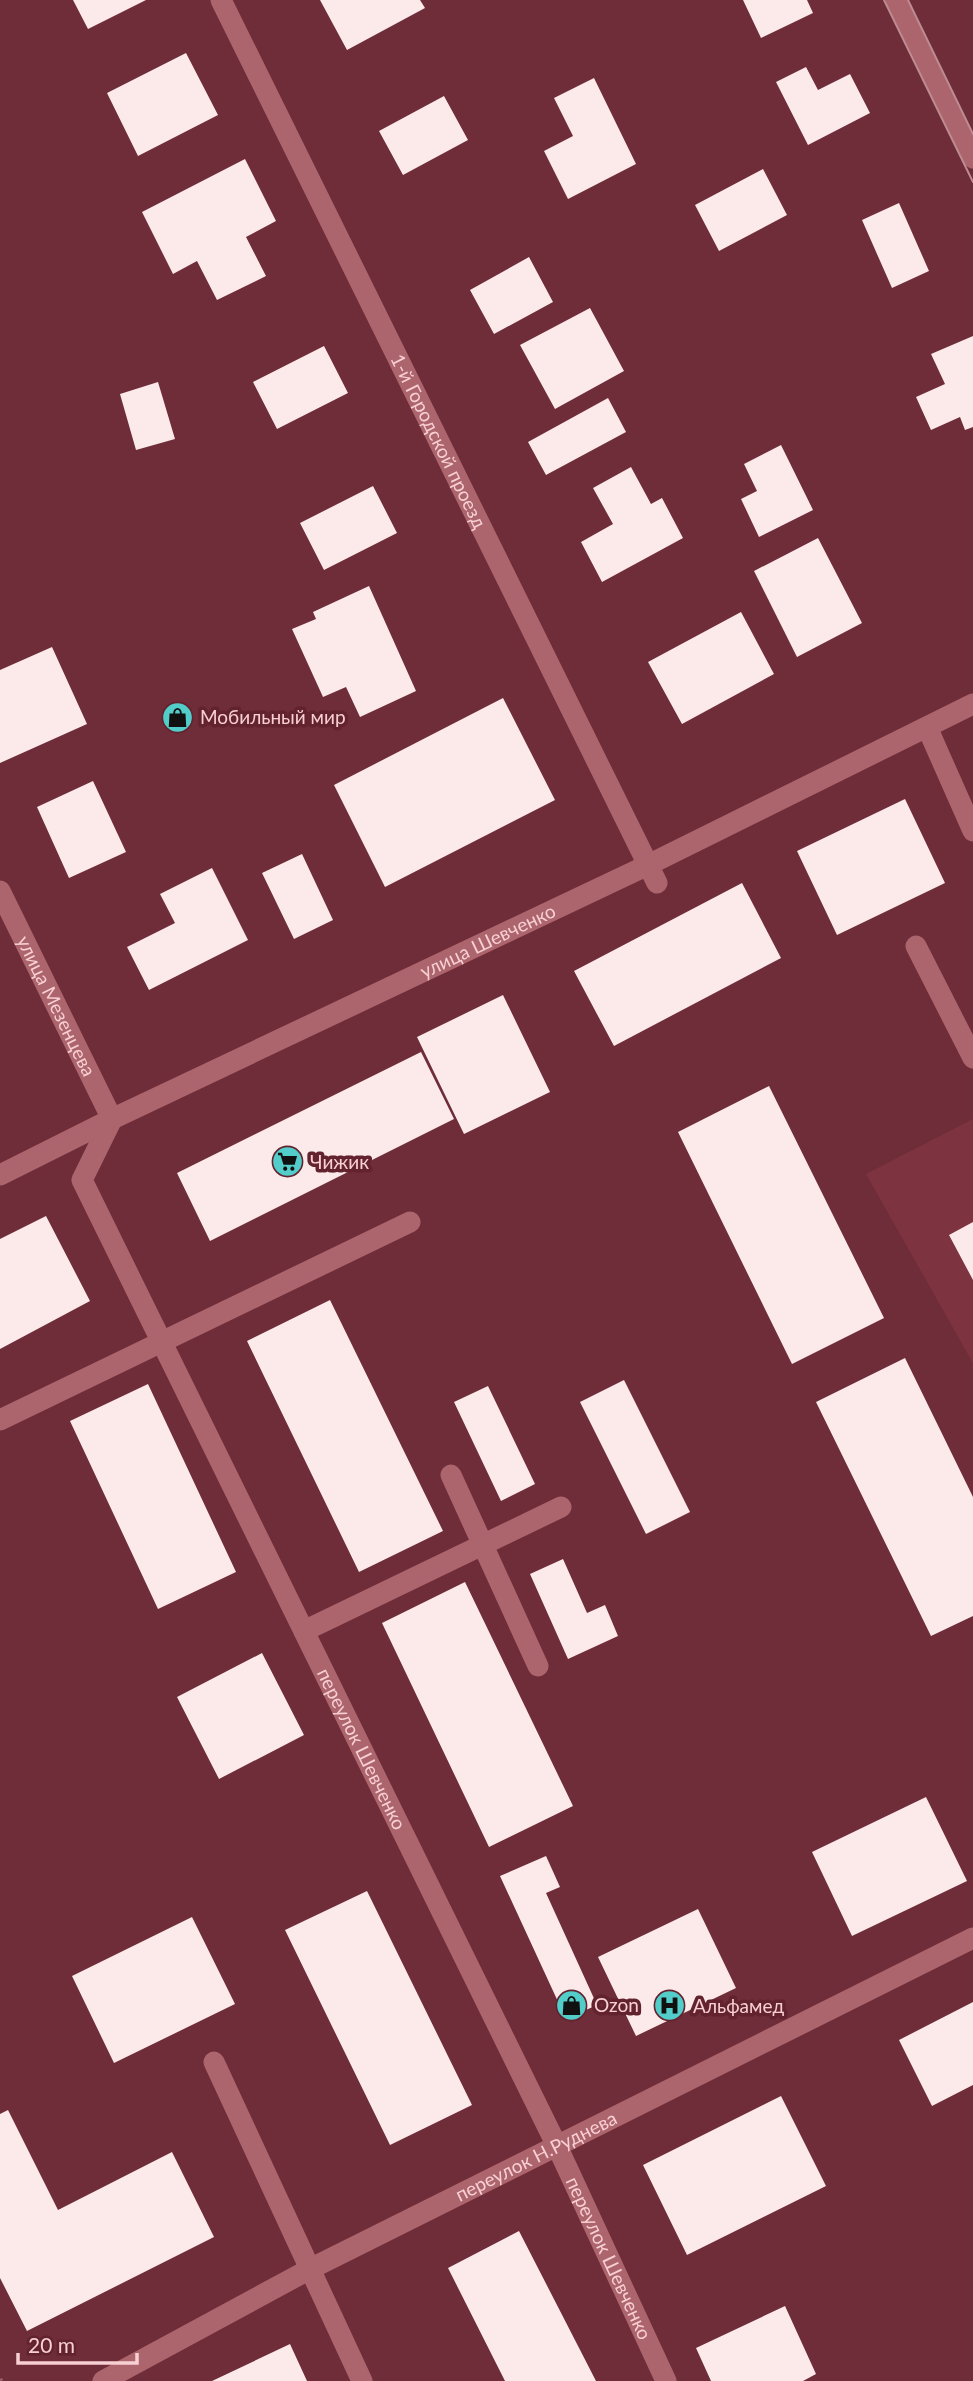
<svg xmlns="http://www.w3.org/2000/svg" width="973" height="2381" font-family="Lato,sans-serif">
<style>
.built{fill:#7d3440}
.building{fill:#fce9ea}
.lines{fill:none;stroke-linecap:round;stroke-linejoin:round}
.path{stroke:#9b626b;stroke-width:4.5;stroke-dasharray:7 3.5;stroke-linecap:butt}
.minor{stroke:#ac646d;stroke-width:21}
.tram{stroke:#bd8b91;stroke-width:2}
.labels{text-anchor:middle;stroke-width:7;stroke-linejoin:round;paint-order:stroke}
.street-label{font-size:19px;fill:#f8d0d3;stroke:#62222e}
.poi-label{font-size:19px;fill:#f8d0d3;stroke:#62222e;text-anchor:start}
</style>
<rect width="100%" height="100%" fill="#6e2d38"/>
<path class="built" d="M973,1119V1363L866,1174Z"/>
<path class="building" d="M73,0H146L88,29Z
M320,0H420L425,8L347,50Z
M743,0H807L813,13L761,38Z
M186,53L218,115L138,156L107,93Z
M806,67L818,90L850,74L870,113L808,145L776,82Z
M594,78L636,164L568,199L544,151L573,136L554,98Z
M444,96L468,140L403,175L379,131Z
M245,159L276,221L246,237L266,276L217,300L197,261L173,274L142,212Z
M763,169L787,215L719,251L695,205Z
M899,203L929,271L892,288L862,220Z
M529,257L553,302L494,334L470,290Z
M590,308L624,371L555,409L520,345Z
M973,336V427L965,430L960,417L931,430L916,397L945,384L931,354Z
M324,346L348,393L277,429L253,382Z
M158,382L175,439L136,450L120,394Z
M608,398L626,432L546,475L528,442Z
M781,445L813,510L759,537L741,499L757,491L744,464Z
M631,467L651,504L662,498L683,538L602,582L581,542L613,524L593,488Z
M373,486L397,533L324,570L300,523Z
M818,538L862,623L797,657L754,571Z
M369,586L416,691L360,717L346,687L323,697L292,629L316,619L313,612Z
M741,612L774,674L682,724L648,662Z
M52,647L87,724L0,763V670Z
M503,698L555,800L385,887L334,785Z
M93,781L126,852L69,878L37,807Z
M905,799L945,883L837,935L797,851Z
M302,854L333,920L294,939L262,873Z
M212,868L248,940L149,990L127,947L175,923L160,894Z
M742,883L781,958L614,1046L574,971Z
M503,995L550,1092L464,1134L417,1037Z
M421,1052L454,1119L210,1241L177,1173Z
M769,1086L884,1318L792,1364L678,1132Z
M46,1216L90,1301L0,1349V1239Z
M973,1222V1280L949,1235Z
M330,1300L443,1531L359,1572L247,1341Z
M905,1358L973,1497V1616L931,1636L816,1402Z
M624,1380L690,1512L646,1534L580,1402Z
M148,1384L236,1572L158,1609L70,1421Z
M488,1386L535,1484L501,1501L454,1402Z
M563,1559L587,1613L605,1605L618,1636L568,1659L530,1574Z
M465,1582L573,1806L489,1847L382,1623Z
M262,1653L304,1735L219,1779L177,1697Z
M926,1797L967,1881L852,1936L812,1852Z
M546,1856L560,1887L546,1893L597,2005L566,2019L500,1876Z
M367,1891L472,2105L390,2145L285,1930Z
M698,1909L736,1988L636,2036L598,1957Z
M192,1917L235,2004L114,2063L72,1976Z
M973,2002V2085L932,2106L899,2040Z
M781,2096L826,2186L687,2255L643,2165Z
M8,2110L58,2210L172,2152L214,2237L27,2331L0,2278V2114Z
M519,2231L596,2381H505L448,2268Z
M785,2306L816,2374L803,2381H711L696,2348Z
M290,2344L307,2381H212Z"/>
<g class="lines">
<path class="path" d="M0,2379L1,2381"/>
<g class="minor">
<path id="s1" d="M221,0L657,883"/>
<path d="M896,0L973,158"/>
<path d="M927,727L973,831"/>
<path id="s2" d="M0,891L112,1119L82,1180L557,2146L666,2381"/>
<path d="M916,946L973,1058"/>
<path id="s3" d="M0,1175L112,1119L648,865L973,704"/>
<path d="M0,1420L410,1222"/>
<path d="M451,1475L538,1666"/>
<path d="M304,1631L561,1507"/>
<path d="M214,2062L362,2381"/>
<path id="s4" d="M103,2381L310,2269L973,1938"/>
</g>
<path class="tram" d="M884,0L973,182
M908,0L973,134"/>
</g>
<defs>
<symbol id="shop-disc" viewBox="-11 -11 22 22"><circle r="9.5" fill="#53cdc9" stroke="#62222e"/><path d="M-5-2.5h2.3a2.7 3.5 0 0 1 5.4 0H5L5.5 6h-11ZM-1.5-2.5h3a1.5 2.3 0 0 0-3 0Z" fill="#111"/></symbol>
<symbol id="supermarket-disc" viewBox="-11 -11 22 22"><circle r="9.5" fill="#53cdc9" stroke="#62222e"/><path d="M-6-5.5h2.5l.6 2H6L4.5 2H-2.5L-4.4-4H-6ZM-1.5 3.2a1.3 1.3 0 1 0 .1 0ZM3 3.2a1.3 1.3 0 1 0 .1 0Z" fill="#111"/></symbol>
<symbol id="hospital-disc" viewBox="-11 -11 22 22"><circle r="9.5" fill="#53cdc9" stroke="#62222e"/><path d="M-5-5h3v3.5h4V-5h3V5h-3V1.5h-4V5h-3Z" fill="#111"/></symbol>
</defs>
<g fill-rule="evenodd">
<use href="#shop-disc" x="160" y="700" width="35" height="35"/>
<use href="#supermarket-disc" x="270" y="1144" width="35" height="35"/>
<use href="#shop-disc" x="554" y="1988" width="35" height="35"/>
<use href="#hospital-disc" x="652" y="1988" width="35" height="35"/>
</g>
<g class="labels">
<g class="street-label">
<text dy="7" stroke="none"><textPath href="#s1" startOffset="492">1-й Городской проезд</textPath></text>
<text dy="7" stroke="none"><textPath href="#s3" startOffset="541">улица Шевченко</textPath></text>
<text dy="7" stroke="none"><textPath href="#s2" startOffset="128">улица Мезенцева</textPath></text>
<text dy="7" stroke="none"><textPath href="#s2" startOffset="956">переулок Шевченко</textPath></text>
<text dy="7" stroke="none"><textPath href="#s4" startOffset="488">переулок Н.Руднева</textPath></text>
<text dy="7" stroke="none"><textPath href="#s2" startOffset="1522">переулок Шевченко</textPath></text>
</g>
<g class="poi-label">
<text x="200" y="724">Мобильный мир</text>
<text x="310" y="1169">Чижик</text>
<text x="594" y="2012">Ozon</text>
<text x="693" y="2013">Альфамед</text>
</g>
</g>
<path d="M18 2353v10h119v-10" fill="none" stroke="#f8d0d3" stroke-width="3.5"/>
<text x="28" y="2353" font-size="21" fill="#f8d0d3" stroke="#62222e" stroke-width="5" paint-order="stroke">20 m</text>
</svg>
